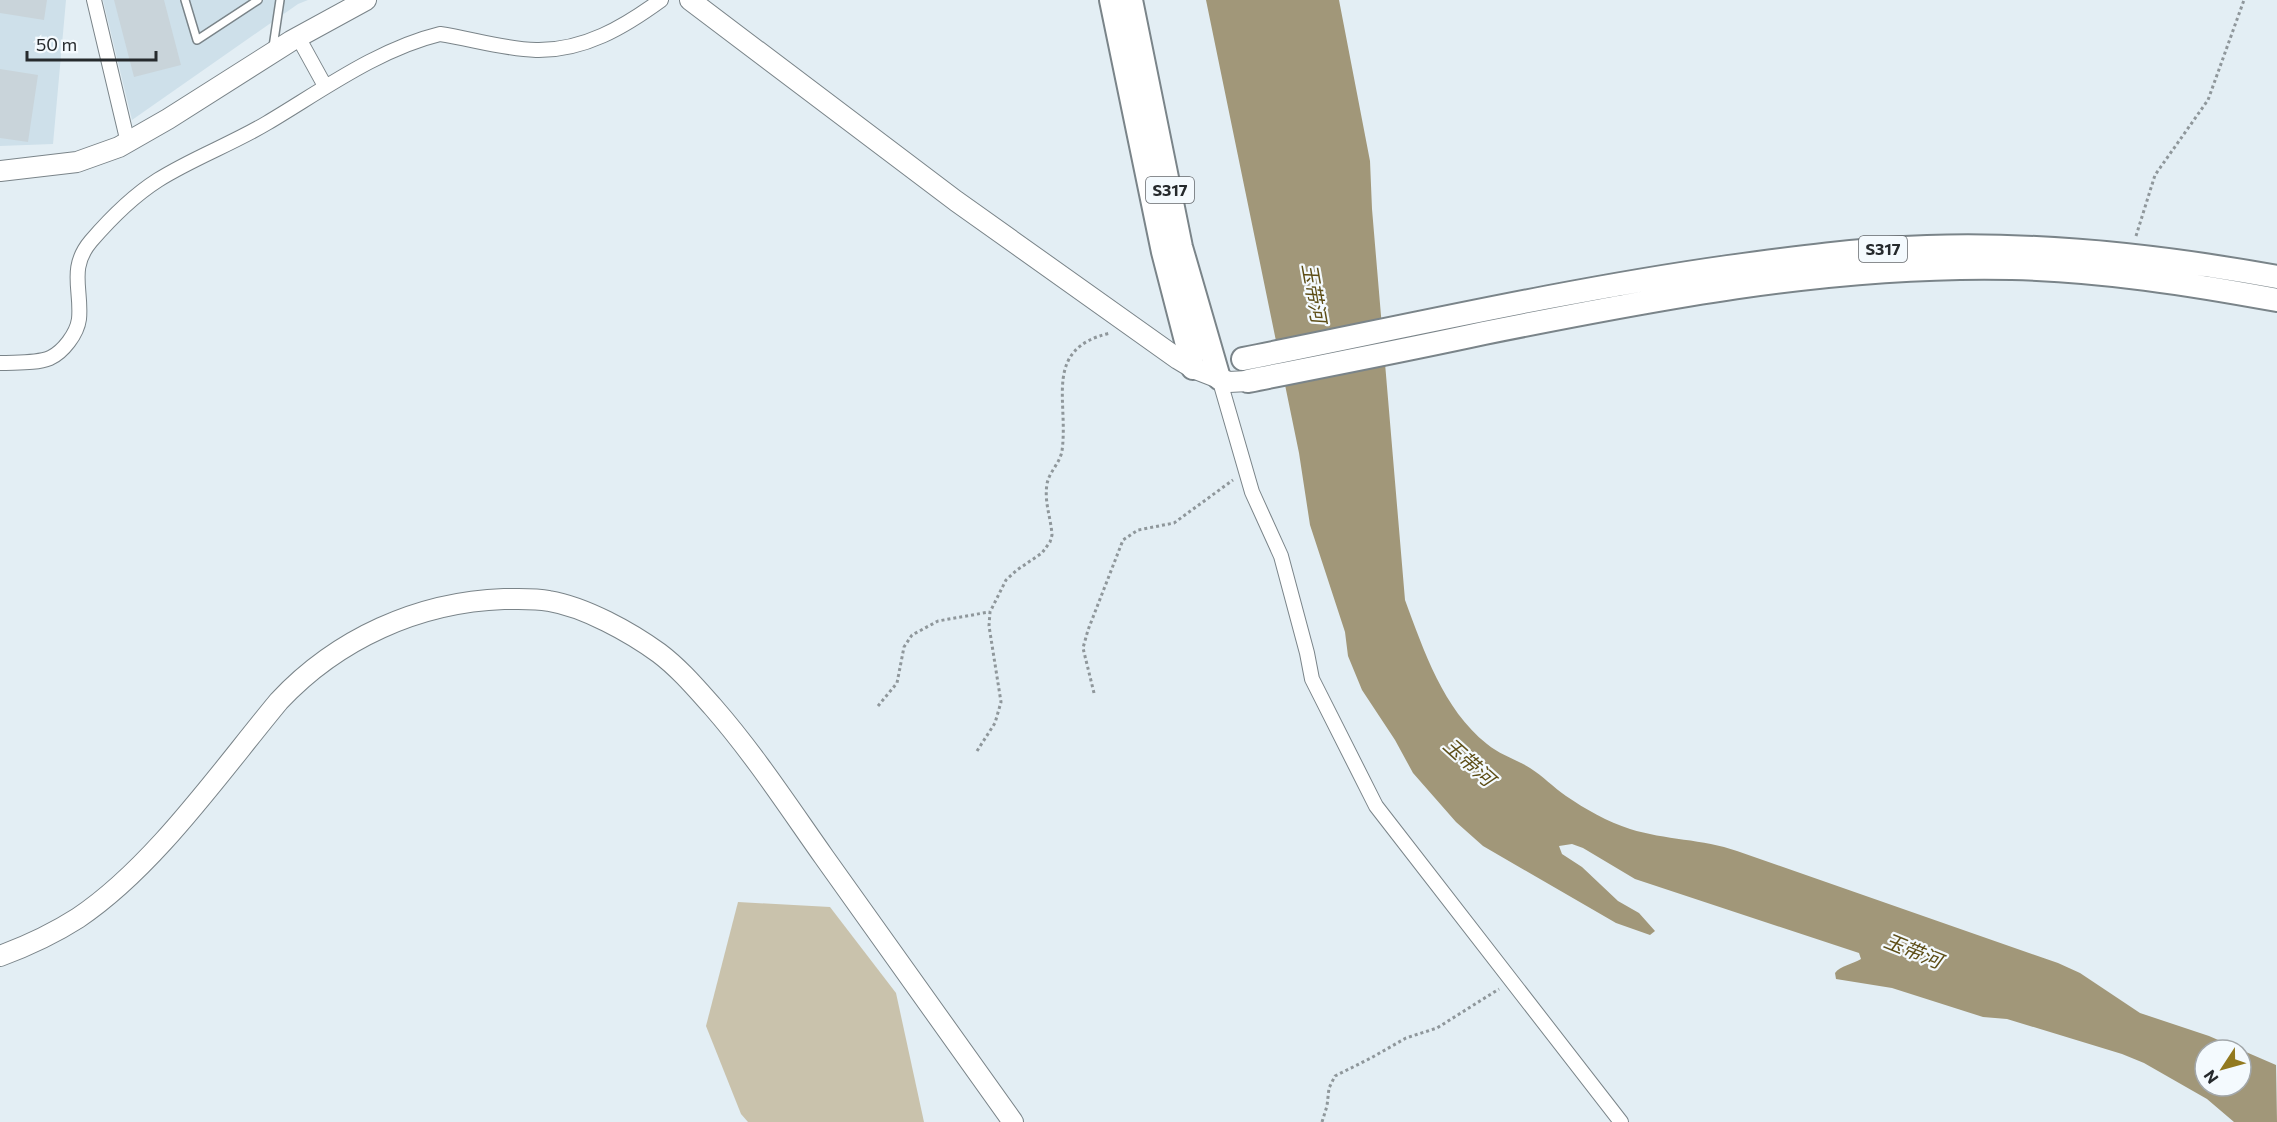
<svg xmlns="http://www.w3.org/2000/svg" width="2277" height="1122" font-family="Commissioner,'Noto Sans SC',sans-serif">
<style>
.built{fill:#cee0ea}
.green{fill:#c9c2ac}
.water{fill:#a19779;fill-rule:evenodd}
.building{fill:#c9d4da}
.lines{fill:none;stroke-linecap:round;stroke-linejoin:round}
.lane-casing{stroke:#7a8489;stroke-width:10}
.street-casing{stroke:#7a8489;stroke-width:16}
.secondary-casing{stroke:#7a8489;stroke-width:22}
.primary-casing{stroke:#7a8489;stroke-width:26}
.path{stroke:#8f979b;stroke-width:3;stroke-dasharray:3 3;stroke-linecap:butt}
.lane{stroke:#fff;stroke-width:7}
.street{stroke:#fff;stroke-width:14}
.secondary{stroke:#fff;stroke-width:20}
.primary{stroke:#fff;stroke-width:22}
.labels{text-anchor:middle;stroke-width:4.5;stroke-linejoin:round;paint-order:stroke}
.shield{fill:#f4fafe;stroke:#64686c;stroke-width:1.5}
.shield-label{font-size:16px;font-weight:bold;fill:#262a2d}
.water-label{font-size:20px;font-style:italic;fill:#5e4e17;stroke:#f4fafe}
</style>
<rect width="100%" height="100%" fill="#e3eef4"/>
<path class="built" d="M0,0H66L53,144L0,146Z
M103,0H308L298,4L132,120Z"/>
<path class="green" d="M738,902L830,907L896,993L924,1122H748L741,1114L706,1026Z"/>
<path class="water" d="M1206,0H1339L1370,161L1372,209L1405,600C1424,651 1443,709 1487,744C1500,755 1516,759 1530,768C1543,776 1553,787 1566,796C1585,809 1608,822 1630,829C1665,840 1703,839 1737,851C1844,888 1951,926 2058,963L2080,973L2140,1013L2209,1036L2276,1065L2277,1122H2234L2207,1099L2144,1063L2122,1054L2007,1019L1983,1017L1892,988L1836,979L1835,973C1840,966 1853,964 1861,959L1859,953L1635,879L1583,848L1572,844L1559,846L1562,854L1582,867L1618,901L1639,913L1655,931L1650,935L1616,923L1483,846L1456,822L1413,773L1395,740L1362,690L1348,656L1345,632L1310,525L1299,453ZM2205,1050H2241V1086H2205Z"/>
<path class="building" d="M0,0H47L44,20L0,13Z
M114,0H164L181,65L134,77Z
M0,69L38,75L28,142L0,138Z"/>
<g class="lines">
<defs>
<path id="lane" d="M185,0L197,40L258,0
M273,47L280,0"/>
<path id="street" d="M94,0L128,143
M298,37L325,86
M0,363C16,362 35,364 50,358C63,352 77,334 79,319C82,290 68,268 91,241C110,219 133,196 158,180C193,158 232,144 267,123C321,91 378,49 440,34C472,39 504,49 536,50C584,51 624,27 661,0
M1219,378L1252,492L1281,556L1307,653L1312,679L1376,806L1621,1122"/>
<path id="secondary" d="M690,0L956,201L1178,359L1193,368L1229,382L1248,381
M0,171L77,162L119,147L168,119L291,41L366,0
M0,956C27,946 53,934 78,918C154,867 220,772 279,701C337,639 418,602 504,599C519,599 534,598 549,601C585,607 630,632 659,653C679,668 696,688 713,707C754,754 788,806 824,857C887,946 950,1034 1013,1122"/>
<path id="primary" d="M1111,0L1163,252L1193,368
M1131,0L1181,247L1219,378
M1243,359C1404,327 1565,290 1728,267C1794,258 1860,249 1927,247C2045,243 2161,256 2277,277
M1248,381C1327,365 1406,350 1484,333C1658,298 1834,264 2012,268C2101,270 2190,284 2277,300"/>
</defs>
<use href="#lane" class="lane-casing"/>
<use href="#street" class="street-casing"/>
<use href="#secondary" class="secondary-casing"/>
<use href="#primary" class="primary-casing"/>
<path class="path" d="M2136,236L2155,175L2208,100L2244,0
M1094,693L1083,648L1088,630L1123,540L1138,530L1174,523L1233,480
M878,706L897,683L904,647L912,635L938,621L989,612
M977,751L995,723L1001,702L989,626L990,612L1006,580L1017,570L1042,553L1050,542L1052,535C1051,518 1044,502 1047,484C1049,472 1060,463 1062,451C1069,400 1042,349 1110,333
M1322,1122L1327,1106L1329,1088L1335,1076L1371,1058L1406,1038L1437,1028L1499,989"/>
<use href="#lane" class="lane"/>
<use href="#street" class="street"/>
<use href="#secondary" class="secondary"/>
<use href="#primary" class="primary"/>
</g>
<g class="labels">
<g class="shield">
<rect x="1146" y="177" width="48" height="26" rx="4.5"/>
<rect x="1859" y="236" width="48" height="26" rx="4.5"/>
</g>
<g class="shield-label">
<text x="1170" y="196">S317</text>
<text x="1883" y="255">S317</text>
</g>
<g class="water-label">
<text transform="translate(1314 293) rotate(80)" y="7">玉带河</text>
<text transform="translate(1469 762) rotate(42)" y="7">玉带河</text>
<text transform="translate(1913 951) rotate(22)" y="7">玉带河</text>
</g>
</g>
<g transform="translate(2223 1068) rotate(234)"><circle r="28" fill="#f4fafe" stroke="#a2a7aa" stroke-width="1.5"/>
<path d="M0-4.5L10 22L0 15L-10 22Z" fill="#92791f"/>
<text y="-9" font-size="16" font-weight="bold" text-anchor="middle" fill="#262a2d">N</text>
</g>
<path d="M27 51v9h129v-9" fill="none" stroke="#262a2d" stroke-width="3"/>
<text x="36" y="51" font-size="18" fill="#262a2d" stroke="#f4fafe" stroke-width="4.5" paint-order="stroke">50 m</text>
</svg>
